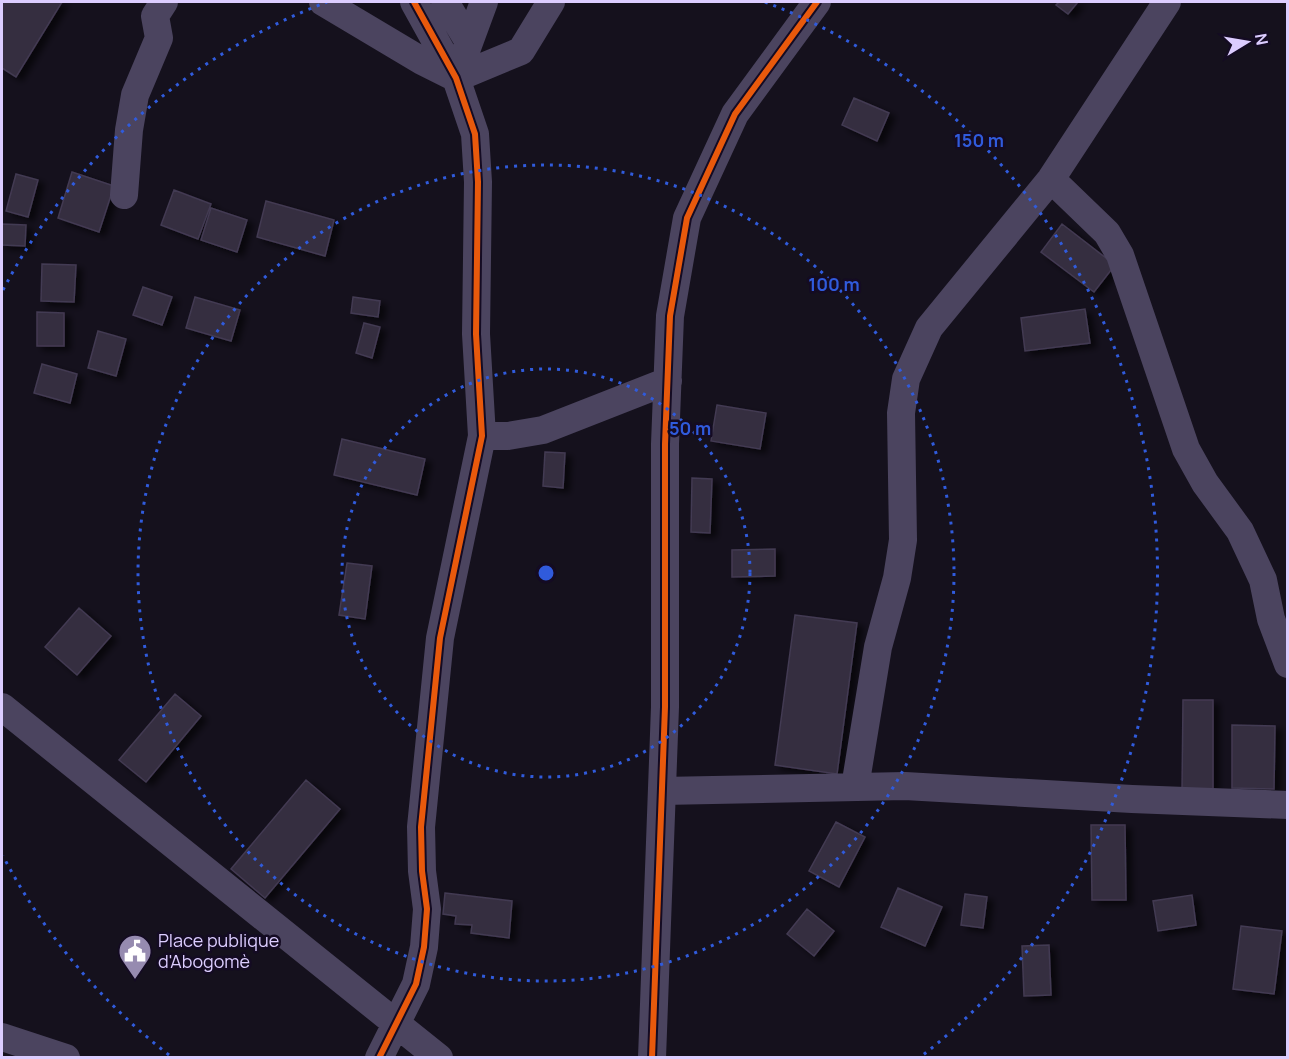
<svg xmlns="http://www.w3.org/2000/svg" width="1289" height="1059" font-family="Manrope,sans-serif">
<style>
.building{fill:#352e40;stroke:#433a52;stroke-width:1.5;filter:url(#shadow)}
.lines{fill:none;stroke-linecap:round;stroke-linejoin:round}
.minor{stroke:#4b445f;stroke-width:28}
.cycleway-casing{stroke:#140b23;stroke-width:10}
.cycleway{stroke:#e8590c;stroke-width:6}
.ring{fill:none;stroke:#305bdc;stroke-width:3;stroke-dasharray:3 6}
.labels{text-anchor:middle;stroke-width:5;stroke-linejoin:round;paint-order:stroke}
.poi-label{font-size:18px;fill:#dccdff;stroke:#140b23;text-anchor:start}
.centre{fill:#305bdc;stroke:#140b23;stroke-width:3}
.ring-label{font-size:18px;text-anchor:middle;font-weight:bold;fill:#305bdc;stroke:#140b23;stroke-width:5;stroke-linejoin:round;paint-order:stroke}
</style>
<defs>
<filter id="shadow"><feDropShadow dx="6" dy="4" stdDeviation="3" flood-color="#0009"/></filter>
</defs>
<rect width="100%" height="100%" fill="#15111d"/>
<path class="building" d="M2,2H62L16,77L2,68Z
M1059,2H1078L1068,14L1056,5Z
M854,98L889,113L877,141L842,125Z
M72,172L114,186L99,232L58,218Z
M16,174L38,180L28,217L6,211Z
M174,190L211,204L198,239L161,225Z
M266,201L334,220L325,256L257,237Z
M211,208L247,220L237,252L201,240Z
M2,224L26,225L25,246L2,245Z
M1062,224L1115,265L1094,292L1041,252Z
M42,264L76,265L74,302L41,301Z
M143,287L172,297L162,325L133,315Z
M195,297L240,310L231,341L186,328Z
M353,297L380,301L378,317L351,313Z
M1085,309L1090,343L1025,351L1021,318Z
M37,312L64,313V346H37Z
M364,323L380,327L372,358L356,353Z
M98,331L126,339L116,376L88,368Z
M42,364L77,374L70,403L34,393Z
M717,405L766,413L760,449L711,441Z
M342,439L425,459L417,495L334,475Z
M545,452L565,453L563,488L543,486Z
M692,478L712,479L710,533L691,532Z
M775,549V576L732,577V550Z
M347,563L372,566L365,619L339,615Z
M79,608L111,636L77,675L45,647Z
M795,615L857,623L837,774L775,765Z
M175,694L201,716L146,782L119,760Z
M1183,700H1213V791H1182Z
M1232,725L1275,726L1274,789L1232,788Z
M306,780L340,809L265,898L231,869Z
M836,822L865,837L839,887L809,871Z
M1091,825H1125L1126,900H1092Z
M898,888L942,907L925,946L881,927Z
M445,893L512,901L509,938L471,933L472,925L455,924L456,916L443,914Z
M965,894L987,897L983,928L961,925Z
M1192,895L1196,925L1158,931L1153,901Z
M807,909L834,931L814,956L787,934Z
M1241,926L1282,931L1274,994L1233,989Z
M1049,945L1051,995L1024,996L1022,946Z"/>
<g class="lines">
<path class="minor" d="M323,2L422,61L456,78
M445,2L469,42
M484,2L456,78L521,51L551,2
M1051,179L1107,233L1120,255L1186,449L1205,483L1240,531L1263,580L1271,619L1288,664
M124,195L129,130L135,95L159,38L155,16L164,2
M482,436H508L543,430L668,381
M2,707L439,1058
M855,787L878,647L897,578L903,540L901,413L906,379L929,328L1051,179L1167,2
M662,791L905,786L1132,799L1288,805
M2,1037L66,1058
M379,1058L416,984L424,947L427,909L422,871L421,827L440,638L482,436L476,334L478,182L475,134L456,78L414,2
M652,1058L665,707V444L670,316L687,218L735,114L817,2"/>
<defs>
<path id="cycleway" d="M379,1058L416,984L424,947L427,909L422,871L421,827L440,638L482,436L476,334L478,182L475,134L456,78L414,2
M652,1058L665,707V444L670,316L687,218L735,114L817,2"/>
</defs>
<use href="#cycleway" class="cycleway-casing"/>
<use href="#cycleway" class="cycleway"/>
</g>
<g class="ring">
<circle cx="546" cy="573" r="204"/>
<circle cx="546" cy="573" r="408"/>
<path d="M169 1055A612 612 0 0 1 3 856M3 290A612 612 0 0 1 327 2M765 2A612 612 0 0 1 923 1055"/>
</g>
<defs>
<symbol id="civic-pin" viewBox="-11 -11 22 30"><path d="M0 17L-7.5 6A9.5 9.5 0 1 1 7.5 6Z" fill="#968bb0" stroke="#140b23"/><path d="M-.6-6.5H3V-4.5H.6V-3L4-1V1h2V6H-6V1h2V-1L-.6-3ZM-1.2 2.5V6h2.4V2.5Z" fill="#fff"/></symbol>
</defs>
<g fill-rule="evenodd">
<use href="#civic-pin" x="116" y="932" width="38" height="52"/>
</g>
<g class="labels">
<g class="poi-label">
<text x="158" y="947">Place publique<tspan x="158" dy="21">d'Abogomè</tspan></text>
</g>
</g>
<circle cx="546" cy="573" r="9" class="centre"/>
<g class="ring-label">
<text x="979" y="147">150 m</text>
<text x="834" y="291">100 m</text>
<text x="690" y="435">50 m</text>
</g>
<rect width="1289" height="1059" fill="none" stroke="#dccdff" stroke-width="6"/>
<g transform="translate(1247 42) rotate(79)" stroke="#140b23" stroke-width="4.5" paint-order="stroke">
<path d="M0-4.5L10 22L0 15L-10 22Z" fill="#dccdff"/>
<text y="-9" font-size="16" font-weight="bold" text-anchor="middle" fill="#dccdff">N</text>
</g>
</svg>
